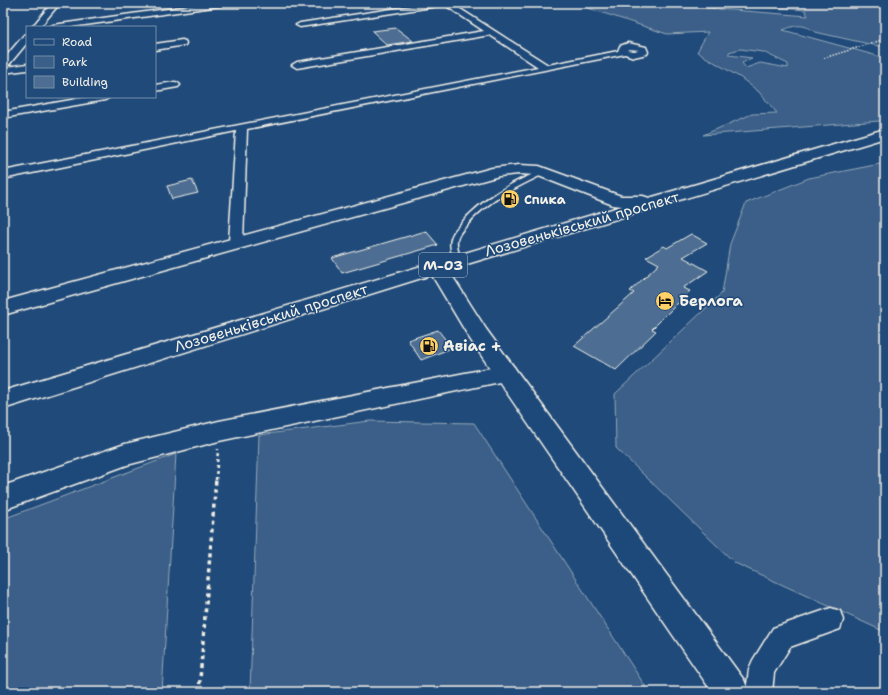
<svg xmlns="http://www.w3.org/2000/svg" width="888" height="695" font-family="'Shantell Sans',sans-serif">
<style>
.green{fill:#3a5f88;stroke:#97a8b8;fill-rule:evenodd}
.building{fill:#4d6e92;stroke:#f4f1e8}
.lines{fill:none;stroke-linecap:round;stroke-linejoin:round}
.lane-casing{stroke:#f4f1e8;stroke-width:3}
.street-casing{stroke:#f4f1e8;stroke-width:3}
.secondary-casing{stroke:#f4f1e8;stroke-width:3}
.highway-casing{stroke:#f4f1e8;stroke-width:3}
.path-far2{stroke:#f4f1e8;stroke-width:1.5;stroke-dasharray:1.5 1.5;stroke-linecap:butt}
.path-far1{stroke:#f4f1e8;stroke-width:2.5;stroke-dasharray:3 3;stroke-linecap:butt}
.path{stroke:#f4f1e8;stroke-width:3.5;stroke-dasharray:4 4;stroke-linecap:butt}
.lane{fill:#1f4a7a;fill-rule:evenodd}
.street{fill:#1f4a7a;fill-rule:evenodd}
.secondary{fill:#1f4a7a;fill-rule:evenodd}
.highway{fill:#1f4a7a;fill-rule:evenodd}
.labels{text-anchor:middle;stroke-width:3;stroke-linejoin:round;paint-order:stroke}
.far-poi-label{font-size:13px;font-weight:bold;fill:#f4f1e8;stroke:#1f4a7a;text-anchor:start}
.shield{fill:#1f4a7a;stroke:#b4bfc7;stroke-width:1}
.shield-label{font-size:14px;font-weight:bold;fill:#f4f1e8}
.street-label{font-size:15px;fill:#f4f1e8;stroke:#1f4a7a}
.poi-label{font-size:15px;font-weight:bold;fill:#f4f1e8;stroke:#1f4a7a;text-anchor:start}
</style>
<rect width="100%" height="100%" fill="#1f4a7a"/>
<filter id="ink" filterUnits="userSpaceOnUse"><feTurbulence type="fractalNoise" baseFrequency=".025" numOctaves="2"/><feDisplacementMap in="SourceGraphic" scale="8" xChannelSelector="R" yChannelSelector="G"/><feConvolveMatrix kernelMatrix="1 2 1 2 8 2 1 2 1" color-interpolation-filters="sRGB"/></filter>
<g filter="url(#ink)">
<path class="green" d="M573,3H885V45L878,46L815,32C803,23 796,25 783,30L885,58V120L879,121L703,135L752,114L777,113L759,92L741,78L697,52L708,32L667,34ZM744,5L805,10L808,16L706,8ZM740,49L763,52L788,64V68L760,63L746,68L742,63L752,58L729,55V52Z
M885,163V632L735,563L616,448L615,394L722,293L730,244L746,203L809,178Z
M370,421L474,423L649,692H250L259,435Z
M176,454L162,692H3V519Z"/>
<path class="building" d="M396,28L413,41L387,45L372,31Z
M192,180L198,193L172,199L167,186Z
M426,231L438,245L342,273L332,258Z
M691,234L707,243L683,257L708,271L683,288L690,291L652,329L656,331L616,370L574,346L634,293L630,291L659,264L646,257L664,246L667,248Z
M438,330L452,348L421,360L408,340Z"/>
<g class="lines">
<defs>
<path id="lane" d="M544,170L546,171V173C517,187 488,200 467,225C463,229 458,234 457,240C456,247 459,254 461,261L458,263L456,262C452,256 449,246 451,239C452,234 456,229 459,226C479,201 514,180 544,170Z"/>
<path id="street" d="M52,3H60L40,27H32Z
M210,3H231L227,5L71,27H49L53,25Z
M431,3H451L548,65L618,51L620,46L628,43L646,47L648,52L647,54L634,57L625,54L247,129L243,242L241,245L236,246L231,245L229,242L236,131L3,179V171L538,67L490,35L297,68L292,65L297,62L484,31L445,5L300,27L296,25L300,23ZM629,49L639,50L634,51L627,50Z
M27,34V43L7,67L27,64V70L3,73V60L24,35Z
M182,40L185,41L186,43L185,45L155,50V44Z
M175,82L178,83L180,85L178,87L155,91V85Z
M88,97H110L105,100L3,118V112Z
M831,608L840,611L843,620L840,629L790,647L774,673L772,692H746L749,669L753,660L773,628Z"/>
<path id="secondary" d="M437,261L444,263L486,329L744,680L749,692H712L470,339L427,267L430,263Z"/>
<path id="highway" d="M885,129V138L444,271L3,409V391L622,206L613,205L536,175L519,174L499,176L3,315V301L492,168L519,165L539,166L621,196H643L649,198Z
M506,365L514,367L517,373L514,379L219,441L127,465L3,510V486L125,444L219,421Z"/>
</defs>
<use href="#lane" class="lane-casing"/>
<use href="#street" class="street-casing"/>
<use href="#secondary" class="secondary-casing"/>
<use href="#highway" class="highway-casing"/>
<path class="path-far2" d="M824,58L885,39"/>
<path class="path-far1" d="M216,480L218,449"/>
<path class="path" d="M199,692L216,479"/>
<use href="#lane" class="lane"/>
<use href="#street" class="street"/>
<use href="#secondary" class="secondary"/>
<use href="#highway" class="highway"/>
</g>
</g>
<defs>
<symbol id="fuel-disc" viewBox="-11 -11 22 22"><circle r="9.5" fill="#ffd166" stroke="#1f4a7a"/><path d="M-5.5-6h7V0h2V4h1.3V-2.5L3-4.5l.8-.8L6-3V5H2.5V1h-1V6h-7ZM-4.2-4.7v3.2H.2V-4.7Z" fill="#111"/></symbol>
<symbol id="hotel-disc" viewBox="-11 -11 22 22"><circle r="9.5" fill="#ffd166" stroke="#1f4a7a"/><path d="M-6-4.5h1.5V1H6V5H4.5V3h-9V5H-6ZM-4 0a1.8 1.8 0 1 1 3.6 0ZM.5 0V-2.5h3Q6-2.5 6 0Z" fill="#111"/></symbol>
</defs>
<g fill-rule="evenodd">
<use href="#fuel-disc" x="499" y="188" width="22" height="22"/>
<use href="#hotel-disc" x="654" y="290" width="22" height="22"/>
<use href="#fuel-disc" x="418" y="335" width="22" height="22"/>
</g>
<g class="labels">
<g class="far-poi-label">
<text x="524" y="204">Спика</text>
</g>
<rect class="shield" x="419" y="253" width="48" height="24" rx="3"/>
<g class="shield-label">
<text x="443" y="270">М-03</text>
</g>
<g class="street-label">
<text transform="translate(582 224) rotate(-16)" y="5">Лозовеньківський проспект</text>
<text transform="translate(271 318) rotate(-17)" y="5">Лозовеньківський проспект</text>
</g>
<g class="poi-label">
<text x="679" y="306">Берлога</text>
<text x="443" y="351">Авiас +</text>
</g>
</g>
<rect width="888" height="695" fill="none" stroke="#1f4a7a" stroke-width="16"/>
<rect x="8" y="8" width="872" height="679" fill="none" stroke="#f4f1e8" stroke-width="1.5" filter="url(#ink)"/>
<rect x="26" y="26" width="130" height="72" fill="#1f4a7a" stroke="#748da6"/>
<rect x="34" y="39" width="20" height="6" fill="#1f4a7a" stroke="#748da6"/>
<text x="62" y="46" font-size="12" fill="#f4f1e8">Road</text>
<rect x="34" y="56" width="20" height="12" fill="#3a5f88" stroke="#748da6"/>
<text x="62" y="66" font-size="12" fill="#f4f1e8">Park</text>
<rect x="34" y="76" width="20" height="12" fill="#4d6e92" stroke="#748da6"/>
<text x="62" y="86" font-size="12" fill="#f4f1e8">Building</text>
</svg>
